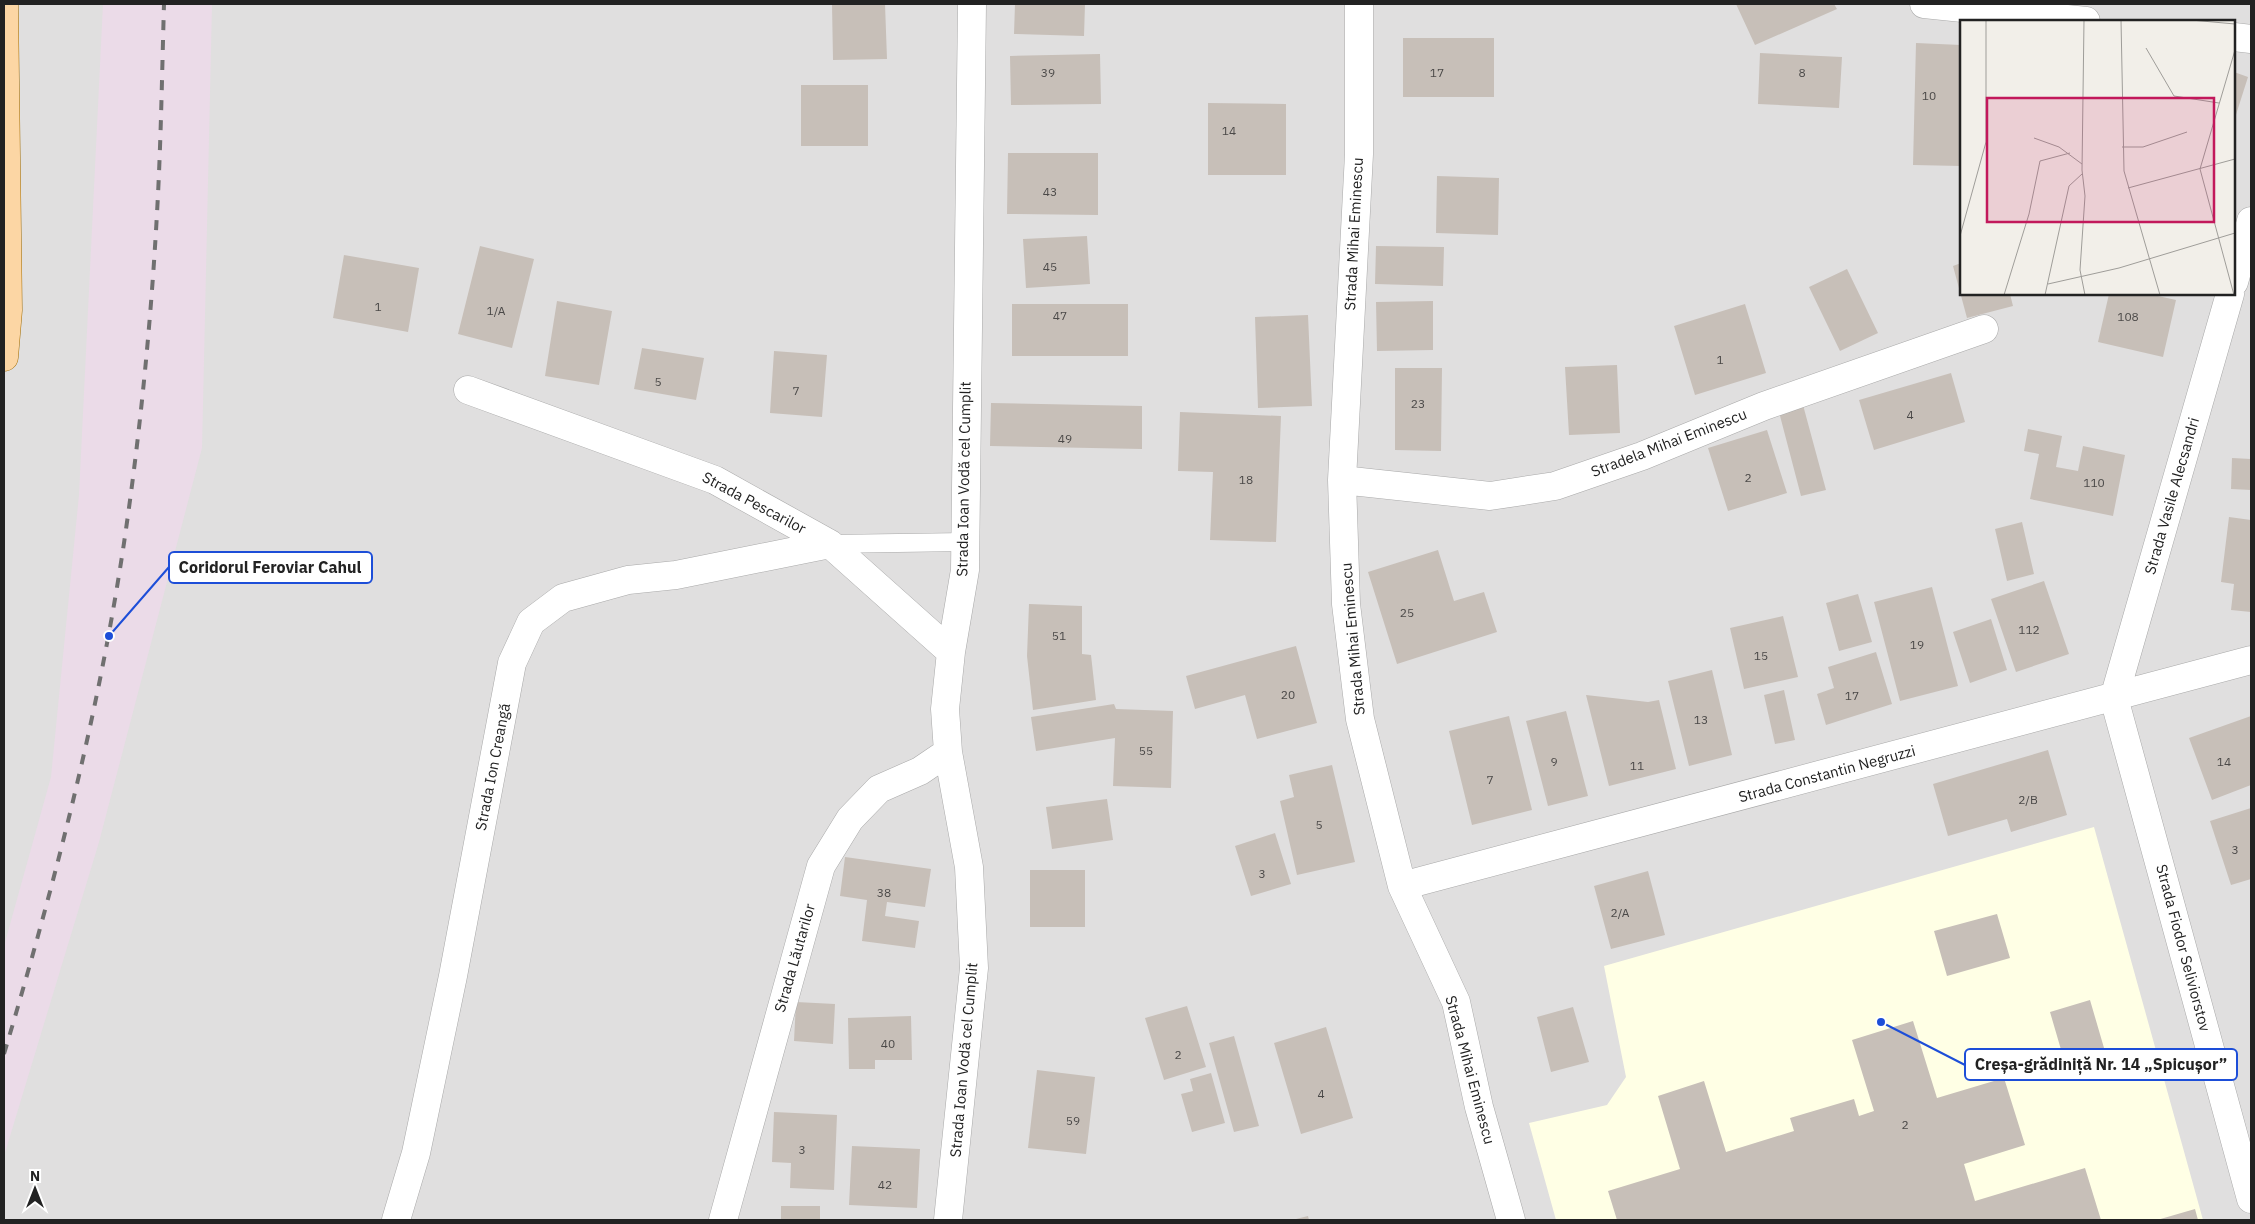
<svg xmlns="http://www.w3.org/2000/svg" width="2255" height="1224" font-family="'IBM Plex Sans',sans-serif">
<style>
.residential{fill:#e0dfdf;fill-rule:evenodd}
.industrial{fill:#ebdbe8}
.education{fill:#ffffe5}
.building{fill:#c7bfb8}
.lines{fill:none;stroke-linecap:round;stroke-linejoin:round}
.lane-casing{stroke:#a9a9a9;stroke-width:19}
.street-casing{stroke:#a9a9a9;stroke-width:29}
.primary-casing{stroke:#a06b00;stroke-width:29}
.lane{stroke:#fff;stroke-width:18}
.street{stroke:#fff;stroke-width:28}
.primary{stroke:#fcd6a4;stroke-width:28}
.rail{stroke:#707070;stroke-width:4;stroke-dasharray:10 10;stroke-linecap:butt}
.labels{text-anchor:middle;stroke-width:4;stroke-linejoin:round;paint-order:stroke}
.number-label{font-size:12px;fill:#4b4948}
.street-label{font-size:15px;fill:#222;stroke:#fff}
.inset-road{fill:none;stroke:#9f9d99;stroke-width:1}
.view{fill:#c2185b;fill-opacity:0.15;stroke:#c2185b;stroke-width:2.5}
.inset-edge{fill:none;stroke:#222;stroke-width:2.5}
.leader{fill:none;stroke:#1d4ed8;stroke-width:2}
.callout-dot{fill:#1d4ed8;stroke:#fff;stroke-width:2}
.callout{fill:#fff;stroke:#1d4ed8;stroke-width:2}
.callout-label{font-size:16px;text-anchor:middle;font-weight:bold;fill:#222}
</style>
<rect width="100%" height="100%" fill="#f2efe9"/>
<path class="residential" d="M4,4H2251V1220H4ZM1961,21H2234V294H1961Z"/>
<path class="industrial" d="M103,4H212L202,448L99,842L4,1156V946L51,777L79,495Z"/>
<path class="education" d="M2094,827L2203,1220H1556L1529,1123L1607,1105L1626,1077L1604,966Z"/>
<path class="building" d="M832,4H885L887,59L833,60Z
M1015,4H1085L1084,36L1014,34Z
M1736,4H1834L1837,9L1755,45Z
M1403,38H1494V97H1403Z
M1916,43L1961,45V166L1913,165Z
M1760,53L1842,57L1839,108L1758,104Z
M1100,54L1101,104L1011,105L1010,56Z
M2234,72L2248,77L2234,121Z
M801,85H868V146H801Z
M1208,103L1286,104V175H1208Z
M1008,153H1098V215L1007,214Z
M1437,176L1499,178L1498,235L1436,233Z
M1087,236L1090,284L1026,288L1023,239Z
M480,246L534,259L512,348L458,334Z
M1376,246L1444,247L1443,286L1375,284Z
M344,255L419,268L408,332L333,318Z
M1961,263V294H2010L2013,306L1967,318L1953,266Z
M1847,269L1878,333L1840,351L1809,287Z
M2109,294H2149L2176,300L2163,357L2098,342Z
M557,301L612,311L599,385L545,376Z
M1433,301V350L1377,351L1376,302Z
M1012,304H1128V356H1012Z
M1745,304L1766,373L1695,395L1674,326Z
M1308,315L1312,406L1258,408L1255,317Z
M642,348L704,358L696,400L634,389Z
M774,351L827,355L822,417L770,413Z
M1617,365L1620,433L1569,435L1565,367Z
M1395,368H1442L1441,451L1395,450Z
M1951,373L1965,422L1874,450L1859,400Z
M991,403L1142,406V449L990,446Z
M1803,405L1826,490L1801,496L1779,412Z
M1180,412L1281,416L1276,542L1210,540L1213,472L1178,471Z
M2028,429L2062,436L2056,467L2078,471L2083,446L2125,455L2113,516L2030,499L2039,454L2024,451Z
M1767,430L1787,493L1728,511L1708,448Z
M2232,458L2251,459V490L2231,489Z
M2229,517L2251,520V612L2231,610L2234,584L2221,582Z
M2022,522L2034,574L2007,581L1995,529Z
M1438,550L1454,601L1484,592L1497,632L1397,664L1368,572Z
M2044,581L2069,654L2016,672L1991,599Z
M1932,587L1958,686L1900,701L1874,602Z
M1858,594L1872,642L1839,651L1826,603Z
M1029,604L1082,606V654L1091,655L1096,700L1033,710L1027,656Z
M1783,616L1798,677L1744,689L1730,628Z
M1991,619L2007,670L1970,683L1953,632Z
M1296,646L1317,723L1257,739L1245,695L1195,709L1186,676Z
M1876,652L1892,704L1826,725L1817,694L1834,688L1828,667Z
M1712,670L1732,755L1689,766L1668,681Z
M1784,690L1795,740L1775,744L1764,695Z
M1586,695L1648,702L1659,700L1676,769L1609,786Z
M1114,704L1116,709L1173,711L1171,788L1113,786L1115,738L1036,751L1031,717Z
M1566,711L1588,796L1548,806L1526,721Z
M1509,716L1532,810L1472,825L1449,731Z
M2251,716V785L2212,800L2189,738Z
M2048,750L2067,815L2011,832L2007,819L1948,836L1933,784Z
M1332,765L1355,862L1297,875L1280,801L1294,797L1289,775Z
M1107,799L1113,840L1052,849L1046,807Z
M2251,808V879L2231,885L2210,821Z
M1275,833L1291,884L1251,896L1235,846Z
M845,857L931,869L925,907L887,902L885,916L919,921L915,948L862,941L867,900L840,896Z
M1030,870H1085V927H1030Z
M1648,871L1665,935L1611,949L1594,886Z
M1997,914L2010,958L1947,976L1934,931Z
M2090,1000L2109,1065L2069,1077L2050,1012Z
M796,1002L835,1004L833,1044L794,1041Z
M1187,1006L1206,1067L1164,1080L1145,1018Z
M1573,1007L1589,1062L1551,1072L1537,1017Z
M911,1016L912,1060H875V1069H849L848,1018Z
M1913,1021L1937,1098L2004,1078L2025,1145L1964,1164L1975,1201L2085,1168L2101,1220H1617L1608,1191L1680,1169L1658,1096L1704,1081L1726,1152L1794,1131L1790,1118L1854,1099L1859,1116L1874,1111L1852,1040Z
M1326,1027L1353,1118L1301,1134L1274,1043Z
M1234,1036L1259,1126L1234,1132L1209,1043Z
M1037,1070L1095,1077L1086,1154L1028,1148Z
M1211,1073L1225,1123L1192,1132L1181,1094L1193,1091L1190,1079Z
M774,1112L837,1115L834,1190L790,1188L791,1163L772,1162Z
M852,1146L920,1149L917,1208L849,1205Z
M781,1206H820V1220H781Z
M2195,1209L2198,1220H2157Z
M1308,1216L1309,1220H1292Z"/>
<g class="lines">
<defs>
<path id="lane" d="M830,544L965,542"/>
<path id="street" d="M1359,4V154L1342,480L1346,604L1360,719L1402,886L1456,1002L1479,1107L1511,1220
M1924,4L2086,21
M2234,37L2251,39
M2234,282L2251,221
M2230,294L2114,698L2251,1199
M468,390L715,480L830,544L951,652
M1342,480L1490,496L1555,486L1642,456L1764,406L1984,329
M1402,886L2251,660
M396,1220L416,1153L453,976L512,663L531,622L563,598L628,580L676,575L830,544
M723,1220L821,866L850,819L879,789L920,771L948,752
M948,1220L974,968L969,867L948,752L945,709L951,652L965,570L972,4"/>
<path id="primary" d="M4,357L8,310L4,4"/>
</defs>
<use href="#lane" class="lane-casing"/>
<use href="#street" class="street-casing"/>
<use href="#primary" class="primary-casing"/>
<use href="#lane" class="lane"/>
<use href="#street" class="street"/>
<use href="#primary" class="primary"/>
<path class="rail" d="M4,1054C54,886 98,717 124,543C140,434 151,323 157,213C161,143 162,73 164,4"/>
</g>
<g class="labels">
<g class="number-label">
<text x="1048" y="77">39</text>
<text x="1437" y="77">17</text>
<text x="1802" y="77">8</text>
<text x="1929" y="100">10</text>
<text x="1229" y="135">14</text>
<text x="1050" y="196">43</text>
<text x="1050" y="271">45</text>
<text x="378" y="311">1</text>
<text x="496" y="315">1/A</text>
<text x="1060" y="320">47</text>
<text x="2128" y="321">108</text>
<text x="1720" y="364">1</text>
<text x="658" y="386">5</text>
<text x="796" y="395">7</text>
<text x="1418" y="408">23</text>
<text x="1910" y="419">4</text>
<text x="1065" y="443">49</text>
<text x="1748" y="482">2</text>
<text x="1246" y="484">18</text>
<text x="2094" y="487">110</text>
<text x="1407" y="617">25</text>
<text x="2029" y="634">112</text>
<text x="1059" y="640">51</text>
<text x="1917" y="649">19</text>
<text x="1761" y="660">15</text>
<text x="1288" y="699">20</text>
<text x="1852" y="700">17</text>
<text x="1701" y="724">13</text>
<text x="1146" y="755">55</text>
<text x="1554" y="766">9</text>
<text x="2224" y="766">14</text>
<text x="1637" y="770">11</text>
<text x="1490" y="784">7</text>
<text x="2028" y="804">2/B</text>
<text x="1319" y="829">5</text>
<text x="2235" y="854">3</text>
<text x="1262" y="878">3</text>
<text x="884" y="897">38</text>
<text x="1620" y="917">2/A</text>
<text x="888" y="1048">40</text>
<text x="1178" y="1059">2</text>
<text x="1321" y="1098">4</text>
<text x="1073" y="1125">59</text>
<text x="1905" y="1129">2</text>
<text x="802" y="1154">3</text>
<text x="885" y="1189">42</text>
</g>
<g class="street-label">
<text transform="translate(1354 234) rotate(-87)" y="5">Strada Mihai Eminescu</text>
<text transform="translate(1669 443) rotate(-21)" y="5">Stradela Mihai Eminescu</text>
<text transform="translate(964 479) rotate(-89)" y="5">Strada Ioan Vodă cel Cumplit</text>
<text transform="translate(2172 496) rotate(-74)" y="5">Strada Vasile Alecsandri</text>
<text transform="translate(754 503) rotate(28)" y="5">Strada Pescarilor</text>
<text transform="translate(1353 639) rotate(-95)" y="5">Strada Mihai Eminescu</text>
<text transform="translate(493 767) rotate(-79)" y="5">Strada Ion Creangă</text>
<text transform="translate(1827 774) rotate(-15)" y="5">Strada Constantin Negruzzi</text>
<text transform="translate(2183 948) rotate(75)" y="5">Strada Fiodor Seliviorstov</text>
<text transform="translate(795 958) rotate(-74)" y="5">Strada Lăutarilor</text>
<text transform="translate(964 1060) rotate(-85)" y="5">Strada Ioan Vodă cel Cumplit</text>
<text transform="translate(1470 1070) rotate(75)" y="5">Strada Mihai Eminescu</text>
</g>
</g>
<g transform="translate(1960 20)">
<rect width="275" height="275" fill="#f2efe9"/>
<path class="inset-road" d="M124,0L122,150L125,176L120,250L125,275M161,0L164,151L200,275M231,0L275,4M186,28L214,76L259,83M74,118L99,127L122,144M162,127H183L227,112M168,168L275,139M0,216L26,122V0M88,264L159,248L275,213M44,275L69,194L80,141L110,133M85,275L109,166L122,154M274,275L240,149L275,30"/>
<path class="view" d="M27,78H254V202H27Z"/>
<rect width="275" height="275" class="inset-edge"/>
</g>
<path class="leader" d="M109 636L169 567M1881 1022L1965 1065"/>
<g class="callout-dot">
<circle cx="109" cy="636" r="5"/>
<circle cx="1881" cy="1022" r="5"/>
</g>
<g class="callout">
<rect x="169" y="552" width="203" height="31" rx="5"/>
<rect x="1965" y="1049" width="272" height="31" rx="5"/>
</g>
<g class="callout-label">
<text x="270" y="573">Coridorul Feroviar Cahul</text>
<text x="2101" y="1070">Creșa-grădiniță Nr. 14 „Spicușor”</text>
</g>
<rect width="2255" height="1224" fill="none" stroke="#222222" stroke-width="10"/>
<g transform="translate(35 1189)" stroke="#ffffff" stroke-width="4" paint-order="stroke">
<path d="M0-4L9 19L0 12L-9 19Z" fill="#222222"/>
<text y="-8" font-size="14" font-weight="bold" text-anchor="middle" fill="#222222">N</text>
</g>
</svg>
